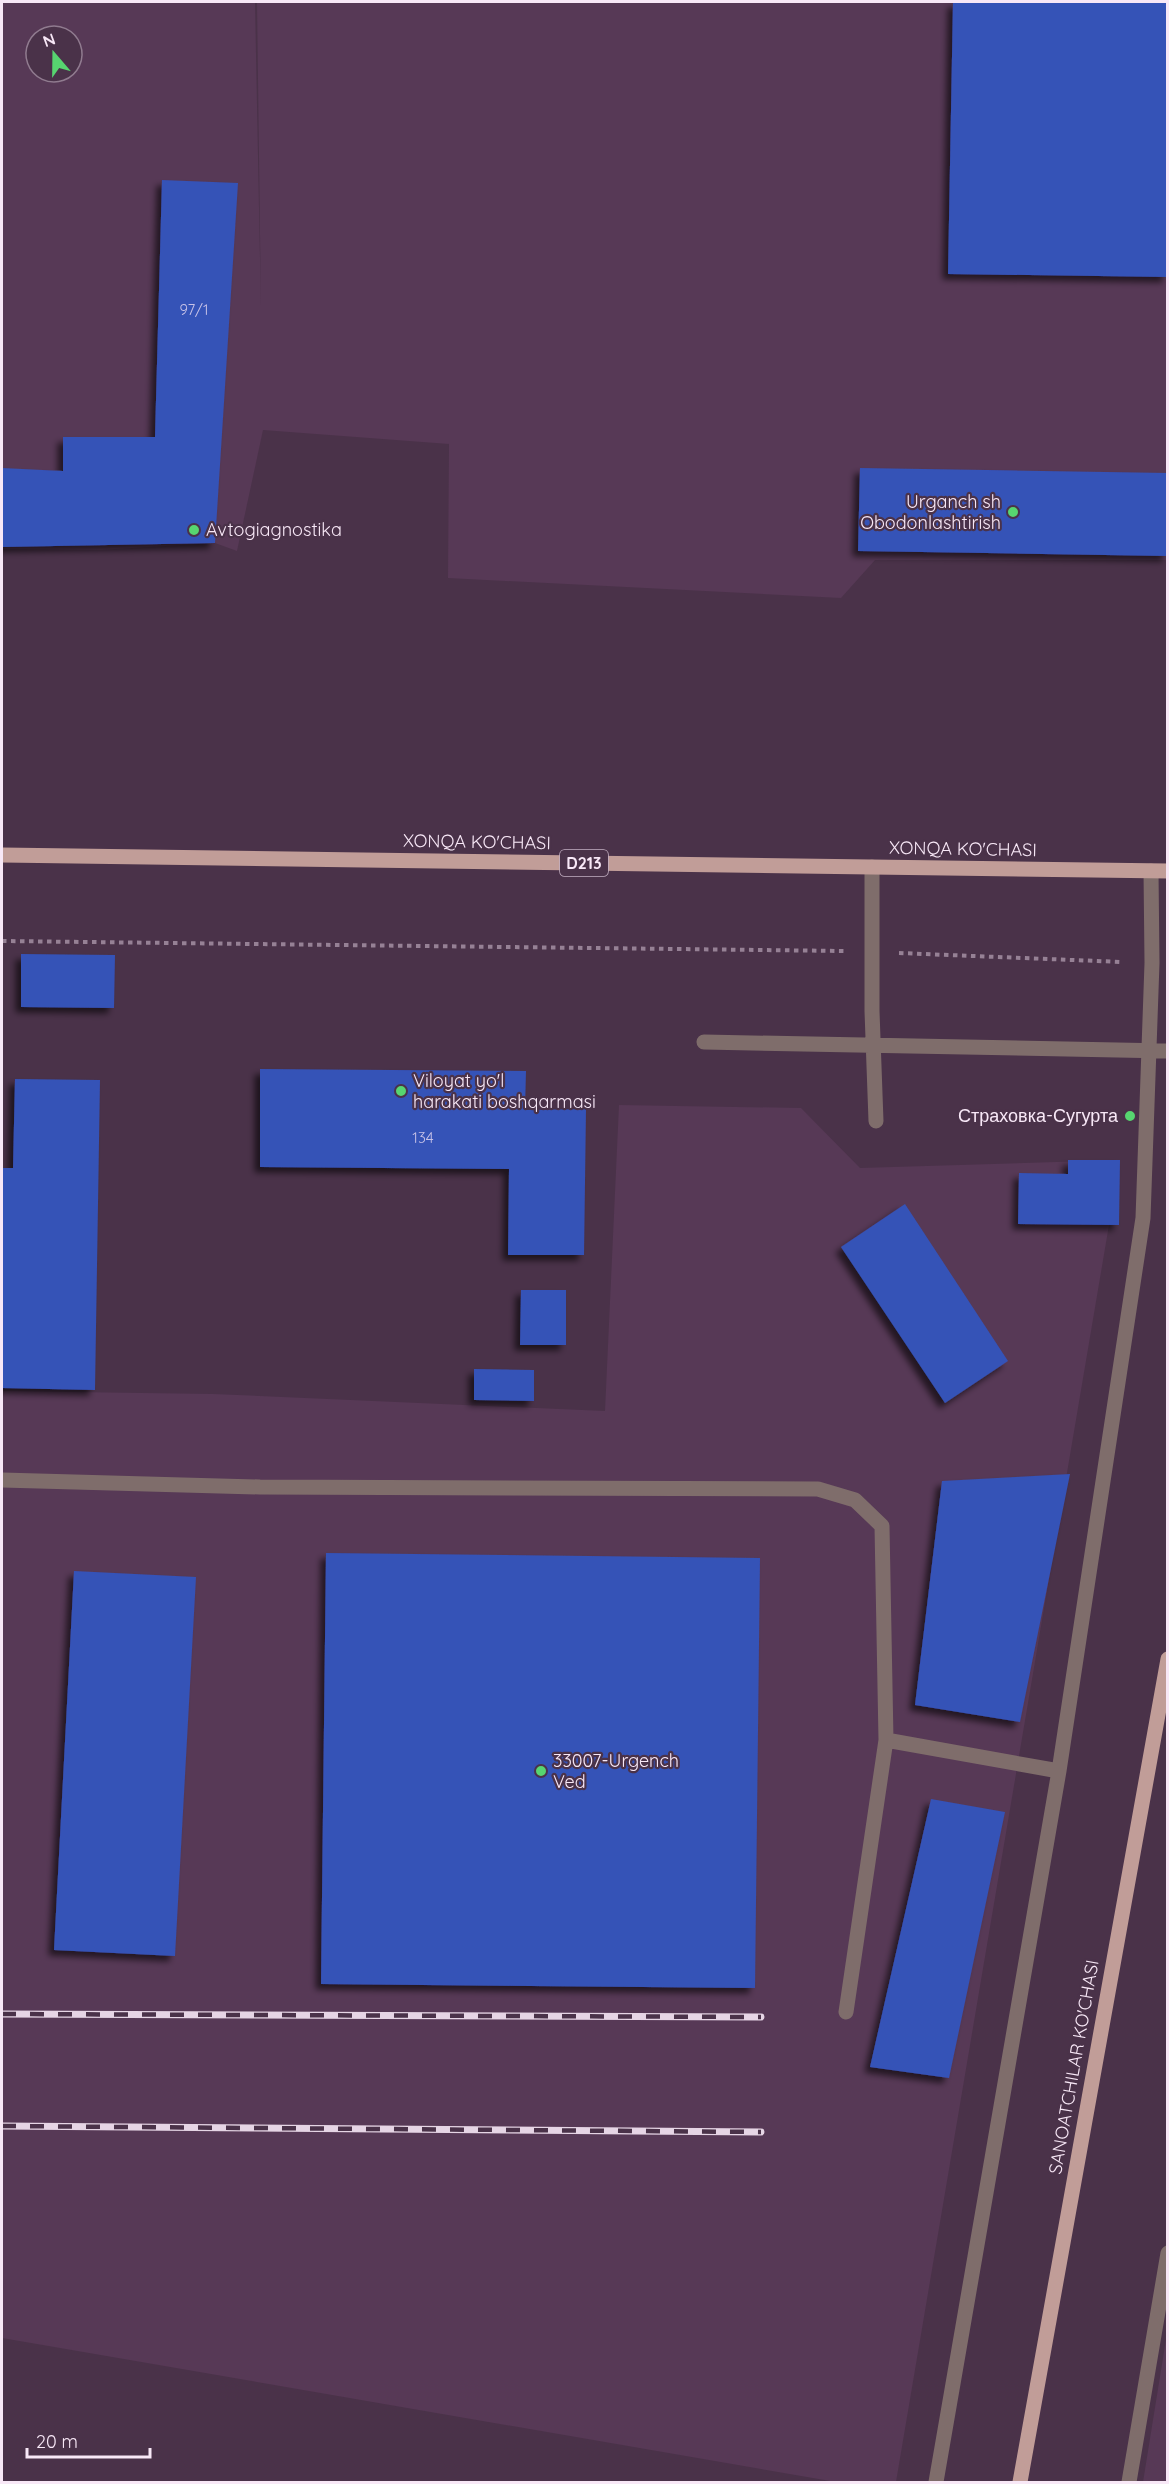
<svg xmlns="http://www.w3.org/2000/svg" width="1169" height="2484" font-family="Quicksand,sans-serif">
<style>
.built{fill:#573956;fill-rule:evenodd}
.building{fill:#3552b7;filter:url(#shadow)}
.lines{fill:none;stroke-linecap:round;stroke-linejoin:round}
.path{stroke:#968195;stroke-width:4;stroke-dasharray:4.5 4.5;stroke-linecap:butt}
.minor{stroke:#7f6d6b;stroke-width:15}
.major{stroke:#c19d98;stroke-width:15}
.rail-casing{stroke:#e6d5e5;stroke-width:7}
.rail{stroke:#4a3249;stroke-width:4.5;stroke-dasharray:14;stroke-linecap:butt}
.poi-dot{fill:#57d570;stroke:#4a3249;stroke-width:2}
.labels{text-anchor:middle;stroke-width:4.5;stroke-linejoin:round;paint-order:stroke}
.number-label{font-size:15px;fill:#c7c2e7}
.shield{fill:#4a3249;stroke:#c4b1c3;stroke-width:1.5}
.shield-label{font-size:16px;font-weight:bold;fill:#f8e8f7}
.poi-label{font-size:18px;fill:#f8e8f7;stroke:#4a3249;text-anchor:start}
.street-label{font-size:18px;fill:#f8e8f7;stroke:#4a3249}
</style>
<defs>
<filter id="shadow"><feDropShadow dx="-5.5" dy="5.5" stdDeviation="3" flood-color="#0009"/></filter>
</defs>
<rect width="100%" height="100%" fill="#4a3249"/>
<path class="built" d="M2,2H255L261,310L257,2H1167V560H875L841,598L448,578L449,444L263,430L237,551L215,543L100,550L2,549ZM36,36H72V72H36Z
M619,1105L801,1108L860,1168L1120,1160L896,2482H836L2,2338V1391L213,1394L605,1411Z
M1167,2333V2482H1143Z"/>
<path class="building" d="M953,2H1168V277L948,274Z
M162,180L238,183L215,543L2,547V468L63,471V437H155Z
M860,468L1168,473V556L858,551Z
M21,954L115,955L114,1008L21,1007Z
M260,1069L526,1071L525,1110L586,1109L584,1255H508L509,1169L260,1167Z
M15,1079L100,1080L95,1390L2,1388V1168H13Z
M1068,1160H1120L1119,1225L1018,1224L1019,1173L1068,1174Z
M905,1204L1008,1361L945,1403L841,1247Z
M521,1290H566V1345H520Z
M474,1369L534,1370V1401L474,1400Z
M1070,1474L1020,1722L915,1705L942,1481Z
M326,1553L760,1558L755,1988L321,1984Z
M74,1571L196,1577L175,1956L54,1950Z
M931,1799L1005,1812L949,2078L870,2067Z"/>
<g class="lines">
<path class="path" d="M2,941L844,951
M899,953L1122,962"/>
<path class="minor" d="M872,867V1011L876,1121
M704,1042L1168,1051
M2,1480L260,1487L818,1489L855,1500L882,1526L886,1740L846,2012
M886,1740L1059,1771
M936,2482L1059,1771L1143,1218L1152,963L1151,871
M1129,2482L1168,2253"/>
<path class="major" d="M2,855L1168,871
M1020,2482L1168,1659"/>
<defs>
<path id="rail" d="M2,2014L761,2017
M2,2126L761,2132"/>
</defs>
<use href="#rail" class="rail-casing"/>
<use href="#rail" class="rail"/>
</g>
<g class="poi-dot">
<circle cx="1013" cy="512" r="6"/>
<circle cx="194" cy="530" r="6"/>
<circle cx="401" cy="1091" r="6"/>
<circle cx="1130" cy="1116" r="6"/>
<circle cx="541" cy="1771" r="6"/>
</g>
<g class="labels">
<g class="number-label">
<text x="194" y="315">97/1</text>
<text x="423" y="1143">134</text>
</g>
<rect class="shield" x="560" y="850" width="48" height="26" rx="4.5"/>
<g class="shield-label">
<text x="584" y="869">D213</text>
</g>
<g class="poi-label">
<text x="1001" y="508" text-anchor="end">Urganch sh<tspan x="1001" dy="21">Obodonlashtirish</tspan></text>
<text x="206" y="536">Avtogiagnostika</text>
<text x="413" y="1087">Viloyat yo'l<tspan x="413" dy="21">harakati boshqarmasi</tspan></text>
<text x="1118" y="1122" text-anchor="end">Страховка-Сугурта</text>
<text x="553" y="1767">33007-Urgench<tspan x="553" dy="21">Ved</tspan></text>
</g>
<g class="street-label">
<text transform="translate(477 842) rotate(1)" y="6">XONQA KO'CHASI</text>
<text transform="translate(963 849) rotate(1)" y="6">XONQA KO'CHASI</text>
<text transform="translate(1074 2067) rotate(-80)" y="6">SANOATCHILAR KO'CHASI</text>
</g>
</g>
<rect width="1169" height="2484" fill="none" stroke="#f8e8f7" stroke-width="6"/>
<g transform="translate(54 54) rotate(340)"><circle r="28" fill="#4a3249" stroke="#907b8f" stroke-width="1.5"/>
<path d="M0-4.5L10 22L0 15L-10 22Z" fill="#57d570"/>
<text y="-9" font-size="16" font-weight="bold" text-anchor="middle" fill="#f8e8f7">N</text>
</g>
<path d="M27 2448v9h123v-9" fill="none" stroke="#f8e8f7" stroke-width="3"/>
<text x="36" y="2448" font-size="18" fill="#f8e8f7" stroke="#4a3249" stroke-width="4.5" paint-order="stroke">20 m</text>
</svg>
